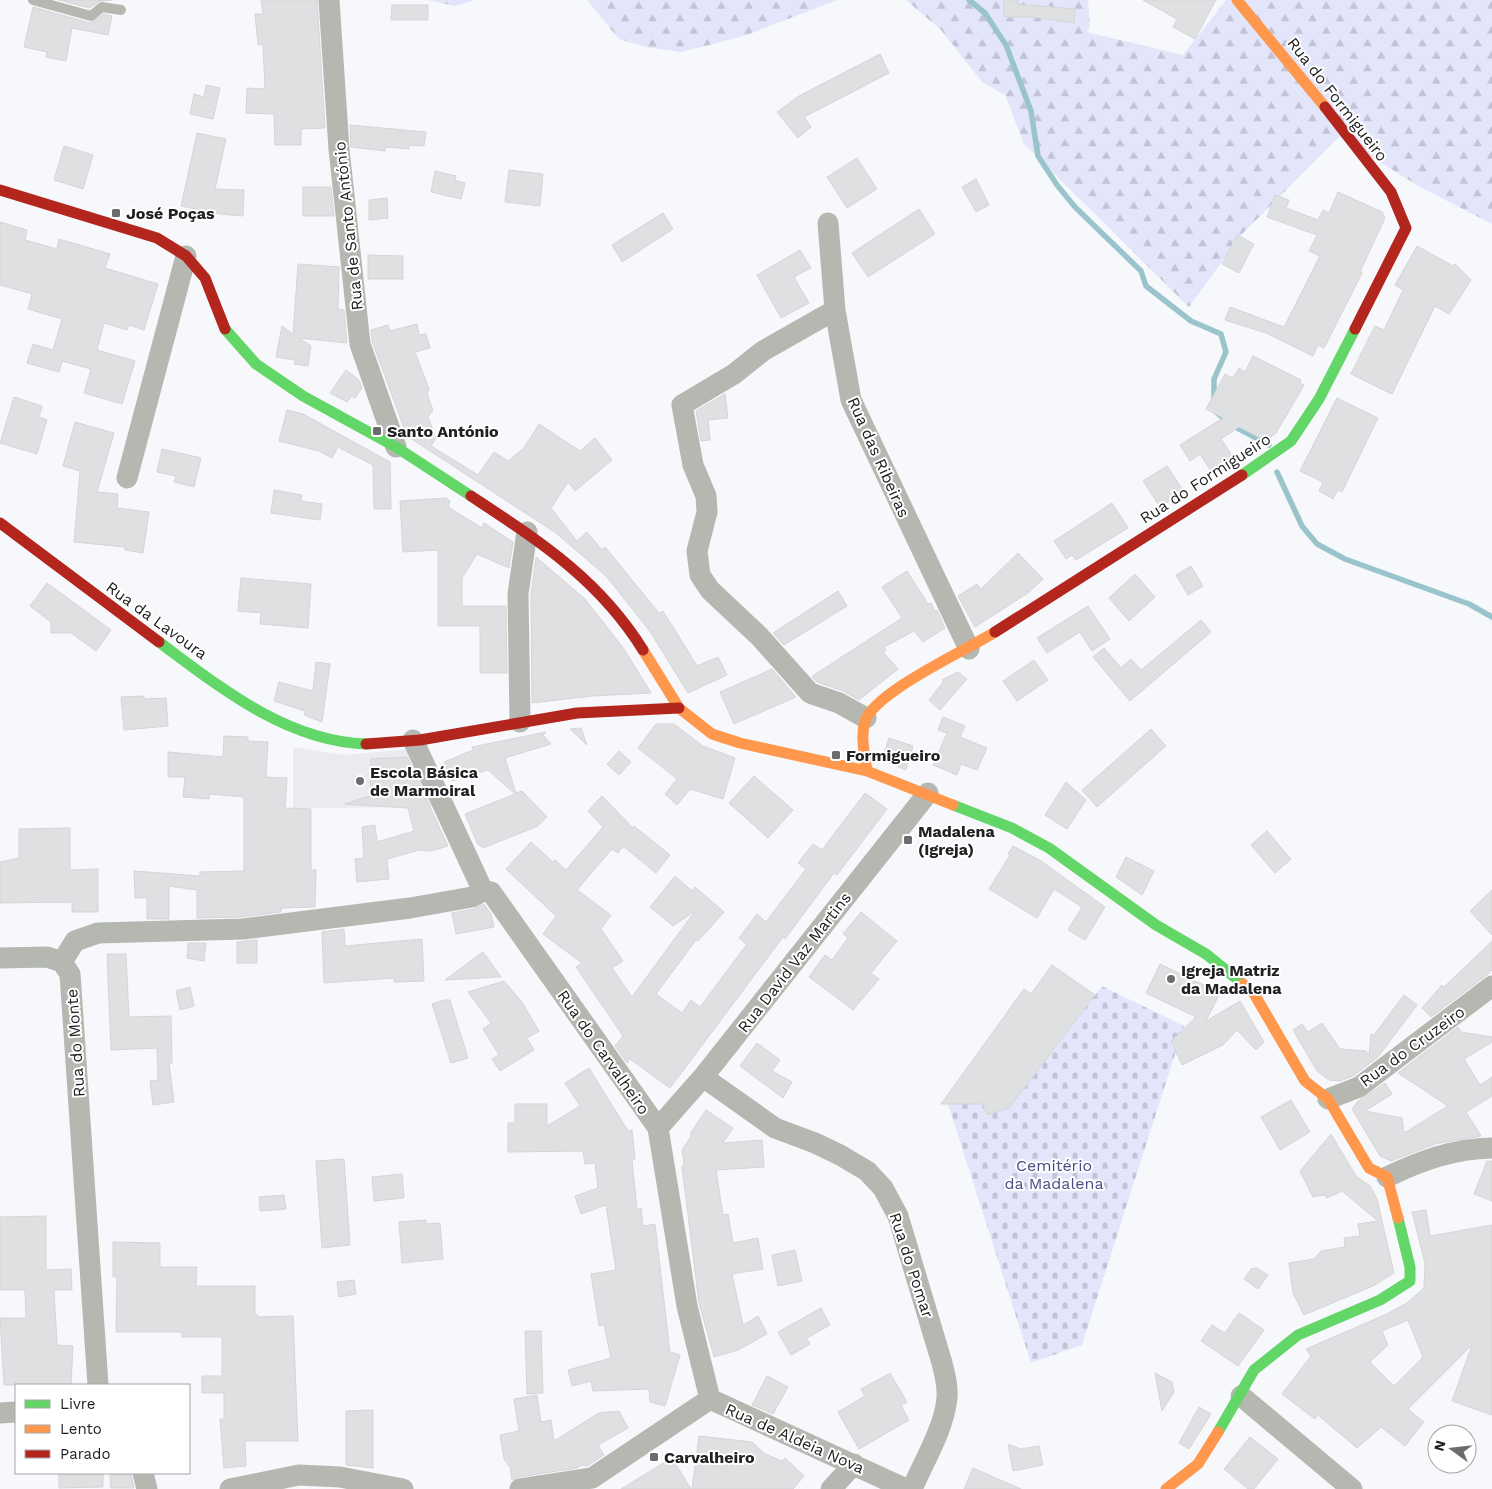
<svg xmlns="http://www.w3.org/2000/svg" width="1492" height="1489" font-family="'Work Sans',sans-serif">
<style>
.built{fill:#eaeaf1}
.forest{fill:url(#forest-firs)}
.cemetery{fill:url(#cemetery-stones)}
.lines{fill:none;stroke-linecap:round;stroke-linejoin:round}
.stream{stroke:#9ac4cb;stroke-width:5.5}
.building{fill:#dfe0e2;stroke:#d5d5d7;fill-rule:evenodd}
.lane{stroke:#b4b8b0;stroke-width:10}
.street{stroke:#b4b8b0;stroke-width:21}
.fast{stroke:#63d668;stroke-width:11}
.slow{stroke:#ff974d;stroke-width:11}
.jam{stroke:#b3261e;stroke-width:11}
.poi-dot{fill:#6c6c6f;stroke:#fff;stroke-width:2}
.labels{text-anchor:middle;stroke-width:4;stroke-linejoin:round;paint-order:stroke}
.street-label{font-size:16px;fill:#212123;stroke:#fff}
.poi-label{font-size:16px;font-weight:bold;fill:#212123;stroke:#fff;text-anchor:start}
.park-label{font-size:16px;fill:#4c4d86;stroke:#fff}
</style>
<defs>
<pattern id="forest-firs" width="22" height="20" patternUnits="userSpaceOnUse" patternTransform="scale(1.25)"><rect width="22" height="20" fill="#e3e5fa"/><path d="M5 1l3.5 6h-7zM16 11l3.5 6h-7z" fill="#c2c4d6"/></pattern>
<pattern id="cemetery-stones" width="16" height="16" patternUnits="userSpaceOnUse" patternTransform="scale(1.25)"><rect width="16" height="16" fill="#e3e5fa"/><path d="M2 7V4a2 2 0 0 1 4 0v3zM10 15v-3a2 2 0 0 1 4 0v3z" fill="#c2c4d6"/></pattern>
</defs>
<rect width="100%" height="100%" fill="#f7f8fb"/>
<path class="built" d="M293,747L344,755L413,749L436,807L293,808Z"/>
<path class="forest" d="M428,0H475L455,6Z
M587,0H837L744,36L681,52L645,47L619,39Z
M906,0H1088L1090,26L1087,32L1183,55L1226,0H1492V224L1420,187L1339,137L1242,234L1189,307L1024,144L1005,95L982,82L941,30Z"/>
<path class="cemetery" d="M1102,986L1184,1026L1082,1345L1031,1363L948,1104H983L987,1115L1009,1108Z"/>
<g class="lines">
<path class="stream" d="M969,0L985,13L1006,45L1031,111L1038,156L1057,185L1075,207L1141,271L1146,286L1191,321L1221,334L1226,352L1214,379V401
M1216,412L1230,424L1269,445
M1277,472L1302,526L1317,544L1345,559L1469,604L1492,617"/>
</g>
<path class="building" d="M59,0H112L100,1L89,8Z
M261,0H317L325,128L301,129V145H275L274,114L246,113L247,88L265,89L263,44L258,45L255,14H263Z
M1004,0H1018V4L1075,9L1074,23L1031,17H1004Z
M1143,0H1216L1195,39L1173,27L1177,19Z
M392,5H428V20H391Z
M33,7L90,23L104,14L112,16L108,35L72,28L66,61L46,57L47,52L24,47Z
M880,54L889,73L804,117L811,127L798,138L777,112L799,96Z
M206,85L220,88L213,119L190,114L194,94L204,97Z
M350,125L426,132L424,146L409,145V149L386,147L385,151L351,147Z
M197,133L226,139L215,189L244,190L243,216L220,214L181,206Z
M64,146L93,155L83,189L54,180Z
M857,158L877,189L847,208L827,177Z
M509,170L543,174L540,206L505,202Z
M435,171L456,176L455,180L465,183L461,199L431,192Z
M976,179L989,205L976,212L962,187Z
M303,187H331L334,216H303Z
M1338,192L1382,212L1385,218L1360,272L1362,273L1324,348L1318,345L1313,356L1266,333L1225,320L1230,307L1284,327L1320,256L1309,251L1317,235L1267,217L1275,195L1289,200L1286,208L1318,220L1323,210L1329,213Z
M387,198L388,218L369,220V200Z
M919,209L935,234L868,277L852,253Z
M663,213L673,229L622,262L612,245Z
M0,222L27,230L25,240L57,249L59,239L110,254L105,268L158,284L144,330L129,325L127,330L104,323L97,350L135,361L122,404L84,393L91,369L62,361L59,372L27,363L33,344L53,350L62,319L28,309L32,294L0,285Z
M1237,235L1254,244L1239,273L1222,264Z
M1417,246L1453,266L1455,264L1471,280L1449,314L1435,306L1392,394L1351,374L1375,326L1384,330L1403,290L1395,285Z
M800,250L811,268L794,277L809,303L781,318L757,275Z
M368,255L403,256V279H368Z
M298,264L339,267L338,309L344,310L347,343L299,338L311,346L308,366L294,364L295,360L276,357L282,326L293,334Z
M417,324L419,335L426,334L430,348L415,352L429,389L427,394L433,410L428,417L436,438L431,446L478,475L494,452L508,461L524,448L539,424L580,451L595,438L612,460L575,491L568,482L551,508L577,541L587,532L602,550L605,547L659,613L663,611L697,666L718,657L727,675L688,693L649,630L606,576L556,533L407,436L372,341L371,330L388,325L390,331Z
M1253,356L1301,380L1300,383L1304,385L1276,433L1266,441L1239,427L1221,439L1235,460L1213,474L1200,454L1190,461L1180,445L1223,418L1206,409L1225,374L1233,378L1239,368L1245,372Z
M346,370L359,380L362,388L355,398L352,396L347,402L330,393Z
M725,394L728,418L708,420L710,440L701,441L696,411Z
M14,397L42,406L39,417L47,420L37,454L0,443Z
M1337,398L1378,418L1342,492L1338,490L1333,499L1319,491L1323,482L1300,471Z
M287,410L303,414L390,462L391,509H374L373,465L338,447L332,458L319,451L279,441Z
M75,422L114,433L97,492L118,494L117,508L149,512L143,553L125,550V547L74,542L80,471L63,466Z
M162,449L201,458L194,487L174,482L176,476L157,472Z
M1167,466L1184,492L1160,507L1143,481Z
M274,490L302,495L301,501L322,504L320,520L271,513Z
M446,498L450,501L448,507L482,528L484,523L513,542L509,568L477,554L462,578V606H506L507,673H480V626H438V550L403,552L400,501Z
M1112,503L1128,528L1076,560L1072,555L1066,559L1054,541Z
M1018,553L1043,579L1028,593L975,627L958,596L977,584L981,589Z
M536,557L585,599L624,649L651,693L592,696L532,703L531,595Z
M1191,566L1203,586L1188,595L1176,575Z
M907,571L928,604L931,603L935,611L937,610L945,628L923,642L914,631L884,647L886,650L883,652L898,669L859,700L843,691L817,682L812,677L817,673L902,618L882,587Z
M1135,574L1155,597L1129,621L1109,598Z
M241,578L311,584L308,628L260,624L261,613L238,611Z
M47,583L111,630L96,651L71,633H51V622L30,606Z
M838,591L847,606L784,645L773,633Z
M1088,606L1110,639L1092,651L1080,632L1047,653L1037,638Z
M1201,620L1211,632L1130,701L1093,657L1104,648L1121,668L1131,659L1141,670Z
M1034,660L1048,680L1017,701L1003,681Z
M316,662L330,664L322,722L304,715L305,711L274,701L279,682L313,691Z
M772,669L796,697L734,724L720,692Z
M958,672L967,679L940,710L929,700L944,681L942,680Z
M144,696V699L166,698L168,726L124,730L121,697Z
M943,717L965,726L960,737L987,748L977,770L961,764L957,775L933,765L947,733L938,730Z
M656,724H674L703,746L735,758L723,799L690,789L677,805L665,794L677,779L638,748Z
M581,728L587,745L570,729Z
M1151,729L1166,746L1097,807L1082,790Z
M546,732L543,735L551,744L505,758L516,793L522,791L547,817L538,826L483,848L477,843L465,814L515,794L488,770L452,781L444,762L473,750L472,747Z
M224,736L248,737V741L268,742L266,777L287,778L285,808L311,809V870H316L315,907L281,908V912L242,917L197,918V890L169,886V919H147V898H135L134,871L200,876V872L244,871V797L209,794V799L183,797L185,777H168V752L223,757Z
M889,738L913,746L906,770L882,760Z
M619,751L631,762L619,775L607,764Z
M407,757L448,846L431,851L419,850L387,859L389,879L357,882L355,859L364,858L362,827L375,825L377,842L414,831L408,808L345,804L373,795L370,782L371,759Z
M754,776L793,810L768,838L729,803Z
M1066,782L1086,800L1067,829L1045,815Z
M865,793L887,809L837,875L834,873L785,939L783,937L670,1088L630,1059L627,1063L615,1046L623,1036L576,967L582,963L543,934L556,916L506,869L531,842L553,862L555,860L566,870L603,827L588,811L602,796L633,828L634,826L670,855L656,873L623,846L618,853L612,849L577,890L611,915L601,929L623,961L612,968L632,997L695,911L673,926L650,907L675,876L692,891L695,887L724,912L698,941L696,940L656,994L682,1013L691,1000L700,1007L747,944L739,938L757,914L766,922L806,869L798,863L813,844L822,850Z
M70,828V870L98,869V912H72V902L0,903V862L19,858V829Z
M1267,831L1291,859L1275,873L1251,845Z
M1013,846L1041,861L1105,907L1085,940L1068,930L1082,907L1054,889L1037,918L989,889L1010,855L1008,854Z
M1126,857L1154,871L1142,895L1116,877Z
M1492,890V935L1470,911Z
M484,904L491,914L494,927L456,934L452,913L474,909Z
M861,912L897,941L871,973L879,979L853,1010L809,977L825,955L832,960L848,938L843,934Z
M344,929L345,946L422,939L424,981L394,982V978L324,983L322,932Z
M257,940V963H237V942Z
M1492,941V970L1487,975L1431,1017L1422,1008L1442,985L1444,987Z
M188,943H206L204,961L187,958Z
M483,952L501,977L445,980Z
M107,954H126L129,1017L171,1016L172,1063H169L174,1102L153,1105L150,1081L158,1080L157,1048L111,1050Z
M1160,964L1220,993L1206,1021L1240,1001L1264,1042L1256,1050L1237,1030L1223,1045L1182,1065L1171,1041L1196,1017L1146,993Z
M1052,965L1095,995L1009,1108L987,1115L983,1104H941L1024,989L1031,994Z
M504,981L522,1002L539,1031L527,1038L534,1050L500,1071L492,1059L499,1055L483,1029L491,1023L468,992Z
M190,987L194,1006L180,1010L176,991Z
M1404,995L1417,1005L1378,1057L1353,1076L1340,1081L1329,1080L1317,1071L1293,1030L1302,1024L1308,1032L1322,1023L1340,1049L1366,1051L1369,1056L1371,1034L1374,1035Z
M444,1000H450L468,1058L451,1063L432,1004Z
M1458,1027L1461,1032L1492,1037V1042L1464,1059L1480,1085L1492,1077V1096L1466,1112L1481,1136L1435,1144L1391,1161L1380,1156L1352,1109L1358,1101L1385,1083L1392,1094L1365,1111L1402,1118L1404,1133L1448,1106L1398,1073Z
M757,1043L780,1060L772,1071L792,1082L783,1098L740,1066Z
M589,1068L628,1131L632,1130L635,1159L632,1160L637,1209L641,1208L643,1226L655,1224L670,1352L680,1355L665,1406L650,1402L649,1389L593,1391L591,1381L572,1386L568,1370L611,1358L604,1325L599,1326L591,1274L616,1270L606,1205L581,1214L575,1196L598,1188L595,1163L585,1164L583,1151L508,1152V1123H515V1104H547V1126L580,1106L565,1083Z
M1291,1100L1310,1132L1280,1150L1261,1117Z
M706,1110L733,1128L723,1143L762,1140L764,1167L716,1170L723,1215L728,1214L733,1243L758,1238L763,1269L732,1274L743,1325L758,1316L767,1334L738,1350L714,1357L699,1303L682,1167L684,1164L682,1150L692,1135L690,1134Z
M1331,1134L1356,1176L1370,1186L1377,1199L1394,1273L1373,1286L1304,1315L1293,1293L1289,1263L1314,1259L1321,1251L1345,1247L1344,1238L1360,1236L1358,1224L1378,1221L1342,1191L1327,1198L1324,1195L1313,1197L1300,1171Z
M344,1159L350,1245L322,1248L316,1161Z
M1487,1161H1492V1201L1474,1194Z
M402,1174L404,1198L374,1201L372,1177Z
M284,1195L286,1209L260,1211L259,1197Z
M1426,1210L1430,1236L1492,1225V1415L1452,1401L1472,1345L1408,1409L1424,1422L1405,1446L1381,1427L1357,1448L1318,1415L1315,1419L1282,1394L1311,1356L1306,1349L1387,1314L1407,1303L1424,1288L1425,1263L1412,1212ZM1408,1320L1423,1357L1394,1386L1370,1362L1388,1345L1382,1331Z
M46,1216V1270L71,1269L72,1290H54L57,1345L73,1346L71,1385H4L0,1318H26L25,1290H0V1217Z
M426,1220V1224L440,1223L443,1259L402,1263L399,1222Z
M113,1242L160,1243V1267H197L196,1286H255V1315H258V1317L293,1316L298,1441H245L246,1466L224,1468L220,1419H224V1393H202V1376H222V1337H182V1332H116L117,1277H113Z
M795,1250L802,1281L778,1286L772,1255Z
M1257,1268L1268,1275L1258,1289L1244,1279L1251,1269Z
M354,1280L356,1294L339,1297L337,1282Z
M821,1308L830,1325L807,1338L810,1344L791,1355L778,1332Z
M1239,1313L1264,1330L1238,1366L1201,1341L1212,1325L1225,1333Z
M525,1331H541L543,1393L527,1394Z
M890,1373L907,1402L901,1405L909,1420L859,1449L838,1412L865,1396L861,1389Z
M1155,1373L1172,1382L1174,1392L1162,1411Z
M767,1376L788,1387L773,1414L752,1405Z
M537,1395L541,1422L551,1420L554,1441L599,1413L619,1411L628,1428L598,1445L604,1455L587,1466L582,1465L577,1468L518,1477L512,1480L510,1467L504,1459L500,1435L519,1431L514,1399Z
M1199,1407L1211,1414L1189,1449L1179,1443Z
M373,1410V1468L346,1465V1411Z
M699,1436L752,1442L765,1454L782,1461L785,1458L804,1476L793,1489H692Z
M1250,1437L1278,1459L1254,1489H1248L1224,1469Z
M1008,1444L1021,1449L1039,1446L1043,1465L1013,1471Z
M672,1458L691,1489H621Z
M973,1468L1021,1489H964Z
M59,1473H103V1487L59,1488Z
M131,1474L134,1488H111L110,1475Z"/>
<g class="lines">
<path class="lane" d="M33,0L91,16L102,7L121,10"/>
<path class="street" d="M329,0L339,149L360,344L396,447
M828,223L835,310L851,400L969,649
M835,310L763,351L734,374L682,405L693,465L706,496L707,512L697,551L700,575L710,590L759,636L810,693L839,703L866,718
M127,478L186,256
M520,722L518,594L527,532
M413,740L483,891
M483,891L491,892L658,1128L687,1306L710,1399
M0,958L47,957L62,962
M62,962L75,941L98,933L243,929L410,908L472,897L483,891
M62,962L70,974L98,1385
M703,1077L775,1128L815,1143L840,1155L867,1171L883,1188L898,1216L942,1363C945,1375 948,1386 947,1398C944,1429 924,1461 912,1489
M1328,1099L1359,1087L1492,986
M658,1128L703,1077L928,793
M1387,1177C1422,1160 1453,1149 1492,1148
M1241,1396L1352,1489
M710,1399L906,1489
M0,1413L16,1412
M143,1473L147,1489
M230,1489L299,1475L340,1477L403,1489
M520,1489L592,1478L710,1399
M831,1489L854,1464"/>
<path class="fast" d="M225,329L256,364L303,396L396,447L471,496
M1242,475L1291,441L1319,399L1355,329
M159,642C221,688 286,741 366,744
M953,805L1012,828L1049,848L1156,925L1206,954L1243,984
M1218,1432L1254,1370L1298,1335L1380,1300L1410,1281V1267L1398,1218"/>
<path class="slow" d="M1237,0L1325,107
M643,650L679,708L712,734L740,743L867,771L953,805
M867,771C865,755 860,737 865,721C876,691 965,651 995,632
M1243,984L1253,992L1305,1081L1328,1099L1369,1168L1387,1177L1398,1218
M1166,1489L1198,1464L1218,1432"/>
<path class="jam" d="M1325,107L1391,192L1406,228L1355,329
M0,190L157,238L186,256L205,278L225,329
M471,496C539,541 599,579 643,650
M0,523L159,642
M995,632L1242,475
M366,744L420,740L577,713L679,708"/>
</g>
<g class="poi-dot">
<rect x="111" y="208" width="10" height="10" rx="2.5"/>
<rect x="372" y="426" width="10" height="10" rx="2.5"/>
<rect x="831" y="750" width="10" height="10" rx="2.5"/>
<circle cx="360" cy="781" r="5"/>
<rect x="903" y="835" width="10" height="10" rx="2.5"/>
<circle cx="1171" cy="979" r="5"/>
<rect x="649" y="1452" width="10" height="10" rx="2.5"/>
</g>
<g class="labels">
<g class="street-label">
<text transform="translate(1338 99) rotate(52)" y="6">Rua do Formigueiro</text>
<text transform="translate(348 226) rotate(-96)" y="6">Rua de Santo António</text>
<text transform="translate(879 457) rotate(66)" y="6">Rua das Ribeiras</text>
<text transform="translate(1205 478) rotate(-33)" y="6">Rua do Formigueiro</text>
<text transform="translate(157 620) rotate(36)" y="6">Rua da Lavoura</text>
<text transform="translate(794 962) rotate(-52)" y="6">Rua David Vaz Martins</text>
<text transform="translate(75 1043) rotate(-94)" y="6">Rua do Monte</text>
<text transform="translate(1412 1046) rotate(-36)" y="6">Rua do Cruzeiro</text>
<text transform="translate(604 1052) rotate(55)" y="6">Rua do Carvalheiro</text>
<text transform="translate(912 1265) rotate(72)" y="6">Rua do Pomar</text>
<text transform="translate(795 1438) rotate(24)" y="6">Rua de Aldeia Nova</text>
</g>
<g class="poi-label">
<text x="126" y="219">José Poças</text>
<text x="387" y="437">Santo António</text>
<text x="846" y="761">Formigueiro</text>
<text x="370" y="778">Escola Básica<tspan x="370" dy="18">de Marmoiral</tspan></text>
<text x="918" y="837">Madalena<tspan x="918" dy="18">(Igreja)</tspan></text>
<text x="1181" y="976">Igreja Matriz<tspan x="1181" dy="18">da Madalena</tspan></text>
<text x="664" y="1463">Carvalheiro</text>
</g>
<g class="park-label">
<text x="1054" y="1171">Cemitério<tspan x="1054" dy="18">da Madalena</tspan></text>
</g>
</g>
<rect x="15" y="1384" width="175" height="90" fill="#ffffff" stroke="#a6a6a7"/>
<rect x="25" y="1400" width="25" height="8" fill="#63d668" stroke="#a6a6a7"/>
<text x="60" y="1409" font-size="15" fill="#212123">Livre</text>
<rect x="25" y="1425" width="25" height="8" fill="#ff974d" stroke="#a6a6a7"/>
<text x="60" y="1434" font-size="15" fill="#212123">Lento</text>
<rect x="25" y="1450" width="25" height="8" fill="#b3261e" stroke="#a6a6a7"/>
<text x="60" y="1459" font-size="15" fill="#212123">Parado</text>
<g transform="translate(1452 1449) rotate(285)"><circle r="24" fill="#ffffff" stroke="#a6a6a7"/>
<path d="M0-4L9 19L0 12L-9 19Z" fill="#6c6c6f"/>
<text y="-8" font-size="14" font-weight="bold" text-anchor="middle" fill="#212123">N</text>
</g>
</svg>
